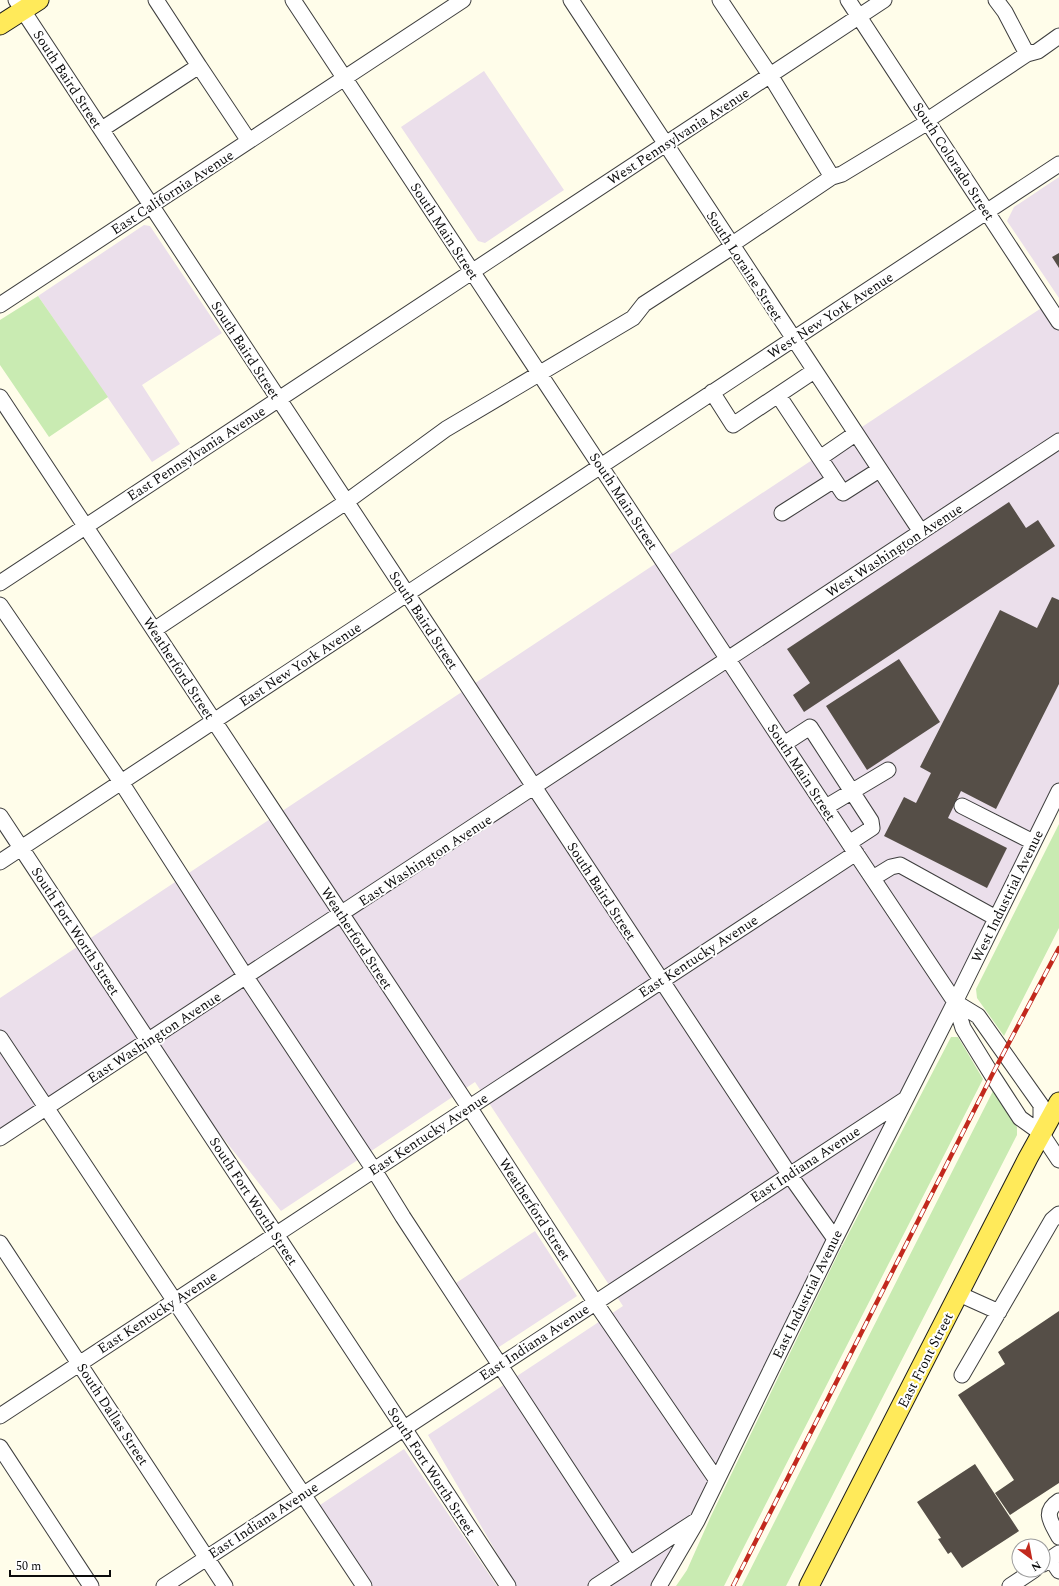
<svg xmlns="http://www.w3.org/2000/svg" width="1059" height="1586" font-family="Spectral,serif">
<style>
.industrial{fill:#ebdfeb}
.green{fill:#c9ebb2}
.building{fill:#554e47}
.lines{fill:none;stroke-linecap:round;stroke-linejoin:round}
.minor-casing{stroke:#3e3e3e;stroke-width:17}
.major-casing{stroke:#1c1c1c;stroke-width:21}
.minor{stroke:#fff;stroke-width:15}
.major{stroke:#ffea5a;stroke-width:19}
.rail-casing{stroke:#c2291d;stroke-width:4.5}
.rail{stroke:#fff;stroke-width:3;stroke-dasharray:9;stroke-linecap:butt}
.labels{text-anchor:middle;stroke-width:4;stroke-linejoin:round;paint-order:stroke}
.street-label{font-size:14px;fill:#0b0b0b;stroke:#fff}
</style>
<rect width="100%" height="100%" fill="#fffdea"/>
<path class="industrial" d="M484,71L564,190L485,243L478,241L401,127Z
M1059,177V298L1007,221L1014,207Z
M144,225L150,226L222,333L142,385L180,444L152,462L38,296Z
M1049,303L1059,319V799L660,1586H516L428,1435L623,1306L475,1082L281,1211L147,1042L0,1139V998Z
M535,1231L577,1296L496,1349L453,1285Z
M404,1449L497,1586H373L320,1505Z"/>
<path class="green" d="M38,296L108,397L49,437L0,365V320Z
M1059,824V928L1004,1036L977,998L976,989Z
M951,1037H958L983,1079L724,1586H676L687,1570L711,1516L838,1254Z
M993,1091L1017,1127V1135L786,1586H742Z"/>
<path class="building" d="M1059,253V268L1052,257Z
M1009,502L1026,528L1038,520L1055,546L804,712L793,695L810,683L787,649Z
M1052,597L1059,600V684L996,809L961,791L948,818L1007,848L987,888L884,836L904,797L916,803L931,773L920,767L1000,610L1037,628Z
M899,659L940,722L867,770L826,706Z
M1059,1311V1483L1010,1515L995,1493L1014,1480L958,1395L1005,1364L998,1352Z
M975,1464L1019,1531L962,1568L951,1552L948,1554L938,1539L941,1538L917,1502Z"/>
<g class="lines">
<defs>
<path id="minor" d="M16,0L789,1174L835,1239
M156,0L199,66
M293,0L849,843L955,1002L963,1028L992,1075L1020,1118L1041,1133L1059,1160
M571,0L921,532
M720,0L770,75L832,177
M848,0L1059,322
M996,0L1005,12L1027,54
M102,129L199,66L249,141
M0,305L463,0
M712,392L733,425L814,371
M778,395L843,493L879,470
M0,397L469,1107L595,1302L716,1479
M820,458L855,434
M782,513L834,480
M0,583L884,0
M0,605L121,782L246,977L374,1170L403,1217L630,1564
M154,630L346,502L446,429L633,318L644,304L732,247L737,241L832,177L842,174L928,122L932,117L1027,54L1038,51L1059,36
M784,744L810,727L871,821L872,828L849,843
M962,806L1033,842
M826,807L888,770
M0,816L508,1586
M0,862L1059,164
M873,878L891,867L900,865L996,918
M955,1002L978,1016L1041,1105V1133
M0,1038L364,1586
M0,1138L1059,441
M0,1243L225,1586
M959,1294L999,1312
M962,1375L1052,1220L1059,1214
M0,1416L856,853
M0,1447L91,1586
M1059,1501C1042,1512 1051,1522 1059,1537
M1051,1559L1059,1571
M1043,1564L1059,1553
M164,1586L904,1100
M596,1586L694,1522
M659,1586L697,1521L835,1239L955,1002L1059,791
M1010,1586L1034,1570"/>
<path id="major" d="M0,25L39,0
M809,1586L1028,1158L1059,1102"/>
</defs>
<use href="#minor" class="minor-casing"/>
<use href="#major" class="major-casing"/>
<use href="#minor" class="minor"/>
<use href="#major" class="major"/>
<defs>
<path id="rail" d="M733,1586L992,1075L1059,948"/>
</defs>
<use href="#rail" class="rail-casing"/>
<use href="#rail" class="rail"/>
</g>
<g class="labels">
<g class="street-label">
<text transform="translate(68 79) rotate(57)" y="5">South Baird Street</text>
<text transform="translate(678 136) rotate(-33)" y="5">West Pennsylvania Avenue</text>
<text transform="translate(954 161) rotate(57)" y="5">South Colorado Street</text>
<text transform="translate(172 192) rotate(-33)" y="5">East California Avenue</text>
<text transform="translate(445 231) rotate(57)" y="5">South Main Street</text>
<text transform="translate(745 266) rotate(57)" y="5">South Loraine Street</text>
<text transform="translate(830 315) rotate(-33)" y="5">West New York Avenue</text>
<text transform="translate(246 350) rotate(57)" y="5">South Baird Street</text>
<text transform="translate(196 453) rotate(-33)" y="5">East Pennsylvania Avenue</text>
<text transform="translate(624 501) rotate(57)" y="5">South Main Street</text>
<text transform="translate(894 550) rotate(-33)" y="5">West Washington Avenue</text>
<text transform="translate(424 620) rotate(57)" y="5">South Baird Street</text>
<text transform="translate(300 664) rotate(-33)" y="5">East New York Avenue</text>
<text transform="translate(179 668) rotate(57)" y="5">Weatherford Street</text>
<text transform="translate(802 772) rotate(57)" y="5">South Main Street</text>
<text transform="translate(425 860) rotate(-33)" y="5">East Washington Avenue</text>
<text transform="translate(602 891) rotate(57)" y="5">South Baird Street</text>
<text transform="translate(1007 896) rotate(-64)" y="5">West Industrial Avenue</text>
<text transform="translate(76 931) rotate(57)" y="5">South Fort Worth Street</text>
<text transform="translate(357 938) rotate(57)" y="5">Weatherford Street</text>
<text transform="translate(698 956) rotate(-33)" y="5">East Kentucky Avenue</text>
<text transform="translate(154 1037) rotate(-33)" y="5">East Washington Avenue</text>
<text transform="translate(428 1134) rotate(-33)" y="5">East Kentucky Avenue</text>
<text transform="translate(805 1164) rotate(-33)" y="5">East Indiana Avenue</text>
<text transform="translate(254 1201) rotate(57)" y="5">South Fort Worth Street</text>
<text transform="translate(535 1209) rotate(57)" y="5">Weatherford Street</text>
<text transform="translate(807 1294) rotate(-64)" y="5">East Industrial Avenue</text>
<text transform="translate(157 1312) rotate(-33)" y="5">East Kentucky Avenue</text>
<text transform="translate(534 1342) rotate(-33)" y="5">East Indiana Avenue</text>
<text transform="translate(925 1360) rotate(-63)" y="5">East Front Street</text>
<text transform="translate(113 1414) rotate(57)" y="5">South Dallas Street</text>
<text transform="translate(432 1471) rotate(57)" y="5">South Fort Worth Street</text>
<text transform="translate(263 1520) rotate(-33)" y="5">East Indiana Avenue</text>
</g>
</g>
<g transform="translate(1031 1558) rotate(148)"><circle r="19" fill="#ffffff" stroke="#9d9d9d"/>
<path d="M0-3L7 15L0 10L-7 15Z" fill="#c2291d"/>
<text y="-6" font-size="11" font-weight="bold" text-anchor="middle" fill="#0b0b0b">N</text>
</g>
<path d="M10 1570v6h100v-6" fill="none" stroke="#0b0b0b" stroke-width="2"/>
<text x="16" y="1570" font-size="12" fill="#0b0b0b" stroke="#ffffff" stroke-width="3" paint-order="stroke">50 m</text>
</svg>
